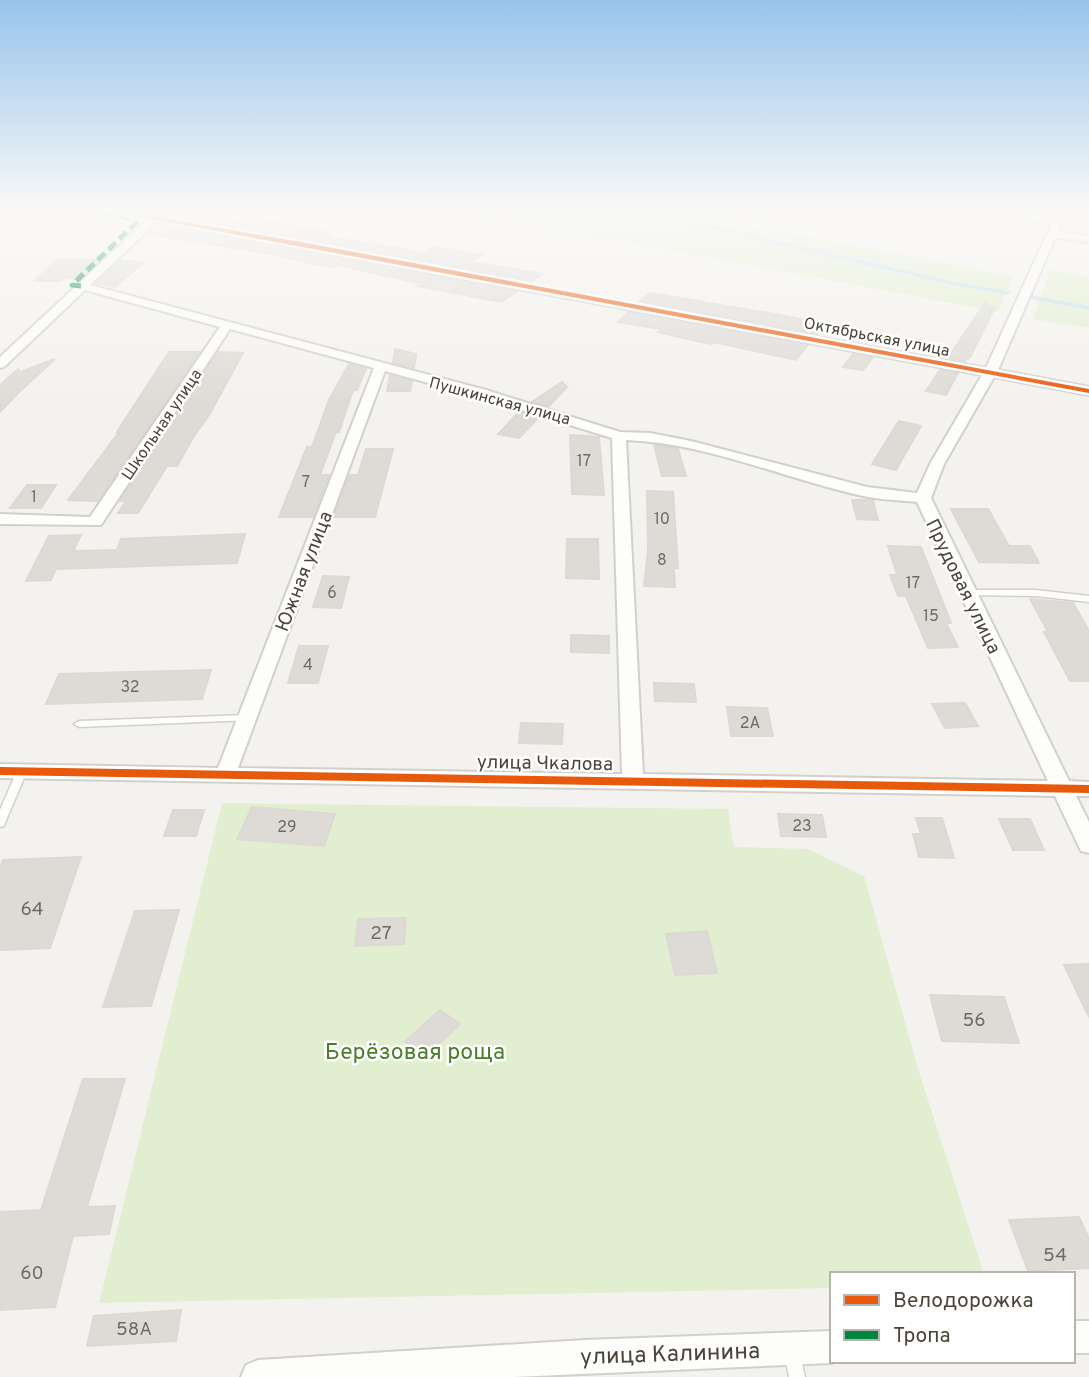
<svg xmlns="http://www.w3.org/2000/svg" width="1089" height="1377" font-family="Overpass,sans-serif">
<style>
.green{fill:#e1eecf}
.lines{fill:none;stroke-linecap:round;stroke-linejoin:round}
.stream{stroke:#c0ddf1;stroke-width:3.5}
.building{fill:#dedbd6;stroke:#dcd9d4;stroke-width:2}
.lane-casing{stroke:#d2d0cb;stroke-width:3}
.street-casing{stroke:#d2d0cb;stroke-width:4}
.lane{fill:#fdfdfc;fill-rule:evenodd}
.street{fill:#fdfdfc;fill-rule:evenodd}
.quiet{stroke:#00873e;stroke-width:5;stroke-dasharray:10 5;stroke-linecap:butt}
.cycleway-casing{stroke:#fff;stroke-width:5}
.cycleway{fill:#e8590c;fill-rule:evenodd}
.labels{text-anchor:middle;stroke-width:5;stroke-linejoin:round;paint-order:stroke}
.far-street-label{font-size:16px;fill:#4b4439;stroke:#fff}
.number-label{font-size:16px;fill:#706a61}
.street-label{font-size:19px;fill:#4b4439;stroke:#fff}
.near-number-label{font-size:19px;fill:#706a61}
.near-park-label{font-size:23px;fill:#4a7f2a;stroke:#fff}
.near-street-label{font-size:23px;fill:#4b4439;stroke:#fff}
</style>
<rect width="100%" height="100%" fill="#f4f2ee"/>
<path class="green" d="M475,213H682L1013,276L998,312Z
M1050,270L1089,277V328L1033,319Z
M222,803L728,809L734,847L808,849L864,876L919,1072L984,1274H832V1288L99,1303Z"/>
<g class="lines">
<path class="stream" d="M650,213L952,283L1008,293
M1031,297L1089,308"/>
</g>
<path class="building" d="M196,214L239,221L248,217L289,224L332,233L325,236L425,253L435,247L482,255L471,262L542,274L531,282L186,219Z
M167,227L517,291L501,302L418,286L422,284L339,265L334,268L265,253L150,234Z
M58,259L100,260L79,280L65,277L61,281H35Z
M119,261L144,262L115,287L96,283Z
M650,293L775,314L826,324L817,334L639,302Z
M985,303L994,309L970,357L965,361L948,358Z
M628,312L808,345L796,360L714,342L712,344L692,340L658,332L661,329L618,322Z
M395,349L416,354L414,368L393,363Z
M169,352H200L98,501L68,500L119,432H117Z
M218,352L243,353L209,415L194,436L177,466H167L138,513H118L126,501H120Z
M853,354L873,357L863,370L843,367Z
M55,359L18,393L0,412V385L18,369L20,372Z
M349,364L366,369L357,390H353L339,432H336L320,475H329L313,517H279L307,447H312L329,400Z
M940,370L958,373L946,395L926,391Z
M390,375L412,381L410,391H387Z
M562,382L567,387L548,407L532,402Z
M519,412L538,418L519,438L498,434Z
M899,421L921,426L896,470L872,464Z
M570,435L599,437L604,495L572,494Z
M654,445L678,449L686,476H662Z
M366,449H393L375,517H334L349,475H358Z
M27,485H56L41,508H10Z
M647,491L673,492L678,568H674L675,587L644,586L648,551Z
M852,500H873L878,520L857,519Z
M951,509H988L1009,546H1030L1039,563L979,562Z
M245,534L237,563L56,569L51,580L26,581L49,536L81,535L73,551L117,550L121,539Z
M567,539H598L599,579L566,578Z
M888,546L921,547L951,623H946L958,647L928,648L906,596H898L890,575H897Z
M323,576L349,577L341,608L313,607Z
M1030,599L1073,603L1089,631V681H1070L1044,632H1048Z
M571,635L609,636V653L571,652Z
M299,646H328L318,683H288Z
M211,670L202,699L46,704L59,674Z
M654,683L694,684L696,702L655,701Z
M965,703L978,726L945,728L932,704Z
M727,707L767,708L773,736H731Z
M521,723L563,724L562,744L519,743Z
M252,807L335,814L324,846L237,839Z
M173,810H204L196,836H164Z
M778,814L822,815L826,837L781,836Z
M916,818H942L954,858L919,857L913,834H921Z
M999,819H1030L1044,850H1013Z
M81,857L50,948L0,950V868L3,860Z
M179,910L151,1006L103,1007L135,911Z
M406,918L404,944L355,946L358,919Z
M707,931L717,973L675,975L666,934Z
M1089,964V1017L1064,965Z
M930,995L1004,997L1019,1043L942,1041Z
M440,1010L460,1024L425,1057L405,1042Z
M83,1079H125L87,1207L115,1206L109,1234L73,1236L55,1307L0,1310V1212L41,1210Z
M1079,1217L1089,1239V1268L1028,1271L1009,1220Z
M181,1310L176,1341L87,1346L94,1316Z"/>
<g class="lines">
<defs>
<path id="lane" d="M968,590H1036L1089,596V602L1036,596L965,595L964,593L965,591Z
M247,715L252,718L251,720L79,727L74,724L79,721Z
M22,767L26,769L27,771L5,823L4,826L0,827V810L17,771L18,769Z
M792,1344L798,1346L805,1377H789L784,1352L786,1346Z"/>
<path id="street" d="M0,213H8L0,218Z
M118,213H141L986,368L1051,225L997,213H1019L1053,220L1056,213H1066L1058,232L1089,236V242L1055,238L998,370L1089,387V395L994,377L944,464L931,498L1069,781L1089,782V796H1076L1089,822V853L1081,851L1055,796L0,778V764L218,768L374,368L230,329L101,525L0,524V514L90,517L220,327L85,290L4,367L0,368V357L147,220ZM157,222L982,375L930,464L917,493L867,487L691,441L650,433L620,432L486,390L90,285ZM385,371L476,396L612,438L622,774L238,768ZM626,440C707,443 785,479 863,496C881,500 899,500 917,502L1048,781L643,774Z
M1073,1321H1089V1353H1073Z
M832,1331V1361H837L832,1363L514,1377H241L246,1365L258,1360L585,1340Z"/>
</defs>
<use href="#lane" class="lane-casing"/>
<use href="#street" class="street-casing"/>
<use href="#lane" class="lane"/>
<use href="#street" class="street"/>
<path class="quiet" d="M105,213L129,218
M81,286L72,285L139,220"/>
<defs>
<path id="cycleway" d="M120,213H134L306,243L1089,389V393Z
M0,767L1089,785V793L0,775Z"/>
</defs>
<use href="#cycleway" class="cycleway-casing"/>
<use href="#cycleway" class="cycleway"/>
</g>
<linearGradient id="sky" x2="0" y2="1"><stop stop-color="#98c4ec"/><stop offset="0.52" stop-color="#faf9f7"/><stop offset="1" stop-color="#faf9f7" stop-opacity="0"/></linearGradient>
<rect width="1089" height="406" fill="url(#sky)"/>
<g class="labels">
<g class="far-street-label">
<text transform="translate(877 336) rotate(11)" y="6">Октябрьская улица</text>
<text transform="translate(500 400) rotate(15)" y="6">Пушкинская улица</text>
<text transform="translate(161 424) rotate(-56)" y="6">Школьная улица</text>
</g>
<g class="number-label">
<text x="584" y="466">17</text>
<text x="306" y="487">7</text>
<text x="34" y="502">1</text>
<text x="662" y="524">10</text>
<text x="662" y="565">8</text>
<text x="913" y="588">17</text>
<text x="332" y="598">6</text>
<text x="931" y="621">15</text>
<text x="308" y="670">4</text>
<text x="130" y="692">32</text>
<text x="750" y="728">2А</text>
<text x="802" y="831">23</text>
<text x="287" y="832">29</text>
</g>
<g class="street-label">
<text transform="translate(303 571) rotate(-69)" y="7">Южная улица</text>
<text transform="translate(964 586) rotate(64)" y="7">Прудовая улица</text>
<text transform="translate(545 762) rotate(1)" y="7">улица Чкалова</text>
</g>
<g class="near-number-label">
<text x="32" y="915">64</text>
<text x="381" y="939">27</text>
<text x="974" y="1026">56</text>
<text x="1055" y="1261">54</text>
<text x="32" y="1279">60</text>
<text x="134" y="1335">58А</text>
</g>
<g class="near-park-label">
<text x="415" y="1059">Берёзовая роща</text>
</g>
<g class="near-street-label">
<text transform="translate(670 1353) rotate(-2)" y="8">улица Калинина</text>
</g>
</g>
<rect x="830" y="1272" width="245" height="91" fill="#ffffff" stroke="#b7b4b0" stroke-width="2"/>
<rect x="844" y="1295" width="35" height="10" fill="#e8590c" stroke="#b7b4b0" stroke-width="2"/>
<text x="893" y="1307" font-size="21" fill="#4b4439">Велодорожка</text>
<rect x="844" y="1330" width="35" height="10" fill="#00873e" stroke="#b7b4b0" stroke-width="2"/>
<text x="893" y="1342" font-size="21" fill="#4b4439">Тропа</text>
</svg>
